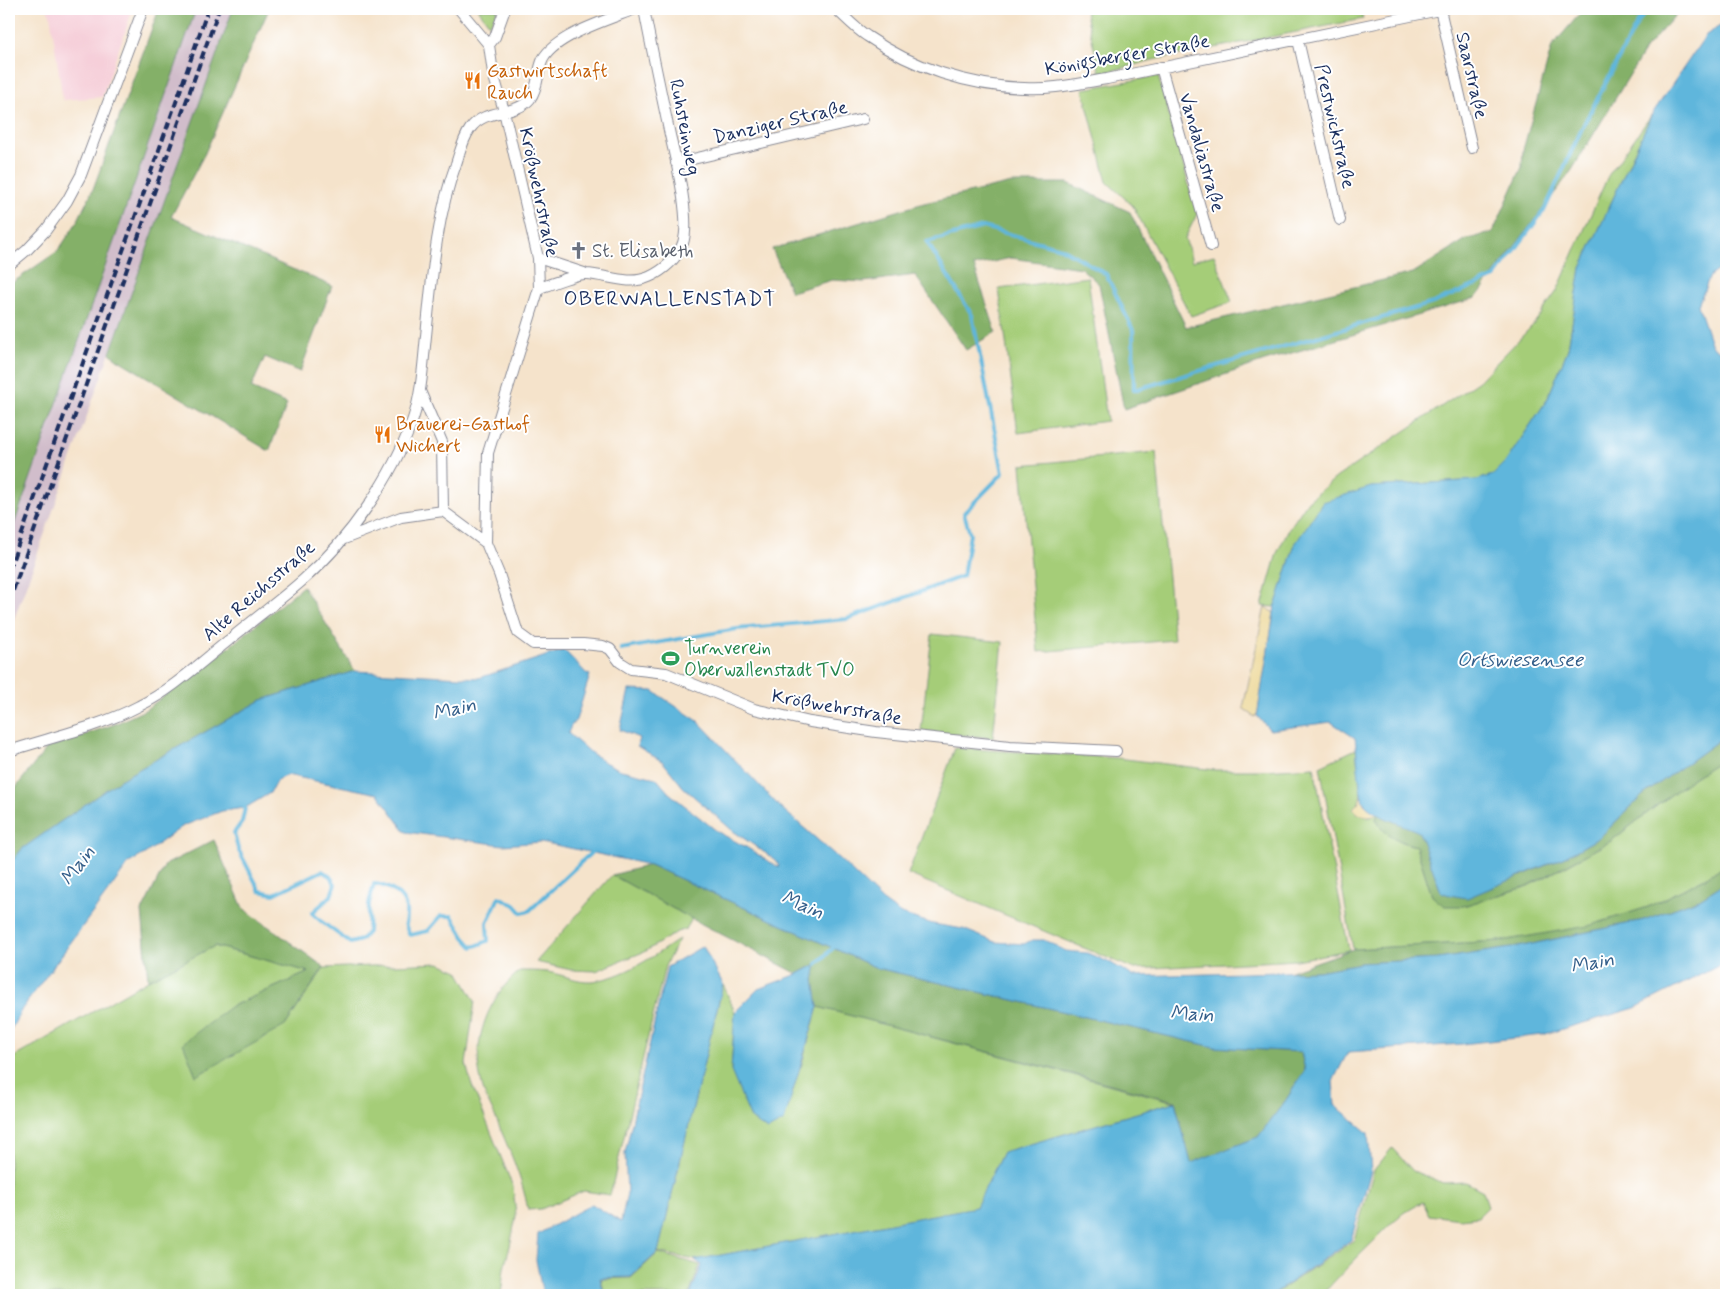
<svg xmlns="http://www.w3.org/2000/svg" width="1735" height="1304" font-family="Mynerve,sans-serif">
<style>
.built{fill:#f6cfd9}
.industrial{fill:#d1bdcb}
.green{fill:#a5cd78;stroke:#607e6b}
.forest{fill:#84b068;stroke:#507063}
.sand{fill:#eeda9e;stroke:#84847e}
.water{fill:#5fb6dc;stroke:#3d729d}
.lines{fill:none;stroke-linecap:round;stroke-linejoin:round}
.stream{stroke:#5fb6dc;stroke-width:4}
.street-casing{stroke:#888994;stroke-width:12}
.street{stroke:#fff;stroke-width:10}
.rail{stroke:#1b2f5e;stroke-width:4;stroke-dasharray:8 4;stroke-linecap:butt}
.labels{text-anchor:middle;stroke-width:4;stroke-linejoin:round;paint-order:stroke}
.street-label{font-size:19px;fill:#1b2f5e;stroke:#fff}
.food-label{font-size:19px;fill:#c56008;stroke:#fff;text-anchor:start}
.worship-label{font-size:19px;fill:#5b616d;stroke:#fff;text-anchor:start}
.leisure-label{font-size:19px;fill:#27864d;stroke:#fff;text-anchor:start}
.water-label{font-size:20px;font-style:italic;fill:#335e8a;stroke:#fff}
.quarter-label{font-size:21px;letter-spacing:1px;fill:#1b2f5e;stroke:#fff}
</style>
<rect width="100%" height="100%" fill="#fff"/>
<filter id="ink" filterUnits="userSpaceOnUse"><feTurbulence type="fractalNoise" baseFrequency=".02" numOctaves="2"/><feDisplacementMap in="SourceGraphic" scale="10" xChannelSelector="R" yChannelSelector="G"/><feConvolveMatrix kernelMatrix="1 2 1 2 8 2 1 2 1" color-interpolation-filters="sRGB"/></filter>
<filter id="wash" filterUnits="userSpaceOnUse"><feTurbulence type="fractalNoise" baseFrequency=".0096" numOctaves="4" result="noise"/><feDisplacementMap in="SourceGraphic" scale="20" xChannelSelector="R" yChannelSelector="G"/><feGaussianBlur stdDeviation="1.12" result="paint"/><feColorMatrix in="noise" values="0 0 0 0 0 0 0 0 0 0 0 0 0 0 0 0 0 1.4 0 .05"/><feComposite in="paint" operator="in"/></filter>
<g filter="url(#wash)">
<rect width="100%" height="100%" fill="#f5e3cb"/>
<path class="built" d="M47,9H133L102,97L63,100L50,14Z"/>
<path class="industrial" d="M196,9H233L9,633V539Z"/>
<path class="green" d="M478,9H498L490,25Z
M1085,9H1360L1363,19L1153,60L1100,74Z
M1158,76L1197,214L1185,238L1192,261L1214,255L1232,302L1191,316L1133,206L1107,182L1083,89Z
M1652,114L1581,268L1568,349L1547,400L1505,463L1493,475L1477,480L1371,487L1295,544L1275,607L1262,606L1277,553L1289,529L1308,501L1337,477L1479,381L1533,325L1557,291L1608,176Z
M1088,277L1107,421L1018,433L999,289Z
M1156,452L1174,640L1038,652L1021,465Z
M932,634L1003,642L993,738L921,731Z
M955,748L1117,758L1215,770H1263L1314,767L1349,950L1297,960L1134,969L908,874Z
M1356,749L1361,794L1358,814L1367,817L1378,814L1376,819L1404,843L1416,846L1432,896L1463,906L1529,886L1611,841L1690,780L1726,757V864L1707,877L1648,907L1588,927L1501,941L1353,949L1320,766Z
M612,875L692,919L686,929L677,932L646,951L596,971L571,970L536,962Z
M679,939L665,966L610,1195L584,1191L541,1209L528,1210C522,1176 508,1148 495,1116C490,1105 483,1093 481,1081C471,1042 489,995 520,971C529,971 538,971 547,972C562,974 576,982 592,981C623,978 654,956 679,939Z
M214,946L309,972L230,1007L285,1026L324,968L439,963L458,971L475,1001L466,1064L471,1083L513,1187L516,1216L510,1246L504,1268L501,1295H9V1060L148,980Z
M723,984L735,1012L731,1071L801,1067L818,1007L1175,1102L1003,1152L977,1207L695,1260L658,1252Z
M1392,1148L1413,1171L1443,1183L1466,1182L1483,1191L1488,1207L1478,1217L1460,1219L1429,1215L1423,1202C1402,1210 1389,1226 1374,1241C1356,1258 1339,1276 1322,1295H1273L1354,1240L1374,1170Z
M658,1253L700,1265L689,1295H605L601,1279L631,1278Z"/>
<path class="forest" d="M159,9H196L9,539V285L58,251L77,222L93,189Z
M233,9H269L205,153L171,217L332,286L300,372L265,357L251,388L287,404L269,451L117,359L110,353Z
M1584,9H1681L1646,48L1572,170L1476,298L1265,361L1124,409L1099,284L1081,268L1011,258L974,266L996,332L966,350L915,275L864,282L832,280L791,292L772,249L924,203L1012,183H1068L1130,212L1186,327L1413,273L1465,240L1493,232L1522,167L1523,150L1552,46Z
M303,586L355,671L262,700L120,780L22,849L9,865V803L17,786L47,748L115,724L145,710L218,656Z
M1726,735V757L1690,780L1611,841L1528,886L1463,906H1445L1439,902L1432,896L1416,846C1400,842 1383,835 1376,819L1378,814L1420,832L1441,892L1521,876L1565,857L1600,837L1643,795Z
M214,840L243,908L324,967L285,1026L196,1076L183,1043L230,1007L309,972L215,946L148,980L142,911L165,865Z
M1726,864V882L1700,899L1644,920L1518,947L1438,959L1361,963L1319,971L1285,973L1353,949L1501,941L1588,926L1648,907L1707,877Z
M650,865L877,968L1214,1047L1301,1052L1305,1070L1286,1100L1258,1137L1191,1164L1175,1101L818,1007L814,980L816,964L798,974L692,919L612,875Z"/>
<path class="sand" d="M1265,607L1274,613L1258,712L1255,717L1243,708Z
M1361,794L1364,804L1378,814C1367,817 1360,818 1353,808L1359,802Z"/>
<path class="water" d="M1726,22V264L1710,276L1698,305L1712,346L1726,355V735L1643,795L1600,837L1565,857L1467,898L1449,895L1441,892L1419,832C1407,826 1371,815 1364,803C1359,796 1357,749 1355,738L1331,722L1270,730L1257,716L1275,607L1295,544L1323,502L1371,487L1477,480L1493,475L1505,463L1547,400L1568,349L1581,268L1652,114L1706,35Z
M564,650L586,673L590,675L576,720L571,726L568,733L587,750L606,763L621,770L656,778L669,793L718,832L746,847L778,867L779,865L774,859L733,831L683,787L663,762L637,746L639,738L620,730L629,690L653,691L698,721L779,806L835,855L883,901L901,914L933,924L963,929L995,942L1024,944L1032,940H1044L1066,951L1087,953L1111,963L1133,976L1319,971L1361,963L1438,959L1518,947L1644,920L1700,899L1726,882V962L1635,1008L1542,1035L1462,1044L1348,1052L1333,1081L1335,1105L1368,1133L1371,1171L1351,1240L1272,1295H690L702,1265L695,1260L976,1207L1003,1152L1175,1102L1191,1163L1258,1137L1286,1100L1305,1070L1301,1052L1214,1047L877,968L650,865L541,842L503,845L406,832L378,794L287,775L277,780L270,793L245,808L222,811L183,826L146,853L129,863L22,1009L9,1033V865L22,849L120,780L262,700L355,671L479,678Z
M703,946L723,984L658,1252L631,1277L600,1278L604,1295H543L536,1260L538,1234L592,1204L621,1222L627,1193L625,1153L667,967Z
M817,964L814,980L818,1007L784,1121L768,1130L751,1119L731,1071L735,1012L758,989L798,974Z"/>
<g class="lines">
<path class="stream" d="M621,649L737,629L847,619L963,576L970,534L964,513L1003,473L972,315L927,242L983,227L1061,248L1106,274L1133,330L1134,390L1433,303L1495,277L1545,209L1584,124L1638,22L1648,9
M243,806L245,808L242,822L234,833L238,849L260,891L274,894L322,871L330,876L335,884L331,896L312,913L322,922L350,943L361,940L368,932L369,903L374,884C387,885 405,895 406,909C407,924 402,920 410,935L428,931L441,916H452L464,937L473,947L488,941L487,923L499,897L515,905L522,913L529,911L593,851
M817,964L833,948"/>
</g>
</g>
<g filter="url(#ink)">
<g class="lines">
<defs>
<path id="street" d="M459,9L489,45L493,73L504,111L538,258L539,288L488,453L486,543L499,574L518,633L533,644H583L603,646L610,649L620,662L631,669L666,673L754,709L810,722L876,732L1010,746L1116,751
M836,9C846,18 856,29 867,36C913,68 969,86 1024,88C1052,90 1080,83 1107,79L1444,9
M1440,9L1472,148
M1298,40L1340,220
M489,45L495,37L505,9
M1161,67L1211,246
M676,163L863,119
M538,258L584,273
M9,265L27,250L46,230L67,201L81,175L143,9
M539,288C550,285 576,273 586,274C607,275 628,286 649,277C663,271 678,258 683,243C691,219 676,161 670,135C661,93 652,51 644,9
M420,391L442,442L443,511
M443,511L486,543
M344,539L401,517L443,511
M9,751C52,737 99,727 139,706C172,690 200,663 229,640C253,620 279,601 303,580C349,540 393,477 413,419C422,392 423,364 426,336C432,278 436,218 456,164C460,152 463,139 470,129C485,107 515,117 530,99C539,87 537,71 543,59C556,35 610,19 635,9"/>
</defs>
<use href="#street" class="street-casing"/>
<use href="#street" class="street"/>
<path class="rail" d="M9,570L180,91L208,9
M9,602L219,9"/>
</g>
</g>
<defs>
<symbol id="restaurant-bare" viewBox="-9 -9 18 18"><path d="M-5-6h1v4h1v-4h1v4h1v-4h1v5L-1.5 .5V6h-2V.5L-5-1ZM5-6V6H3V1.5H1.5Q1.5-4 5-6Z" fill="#e8710a" stroke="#fff" stroke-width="2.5" paint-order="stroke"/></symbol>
<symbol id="church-bare" viewBox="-9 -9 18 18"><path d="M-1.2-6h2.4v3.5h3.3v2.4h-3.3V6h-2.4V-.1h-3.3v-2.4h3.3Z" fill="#6b7280" stroke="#fff" stroke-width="2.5" paint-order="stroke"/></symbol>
<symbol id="stadium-bare" viewBox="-9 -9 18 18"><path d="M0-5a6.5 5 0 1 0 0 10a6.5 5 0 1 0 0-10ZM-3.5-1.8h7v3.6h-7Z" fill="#2e9e5b" stroke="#fff" stroke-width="2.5" paint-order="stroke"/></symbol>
</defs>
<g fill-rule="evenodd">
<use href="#restaurant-bare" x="460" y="68" width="25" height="25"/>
<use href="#church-bare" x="566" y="238" width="25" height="25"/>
<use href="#restaurant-bare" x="370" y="422" width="25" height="25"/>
<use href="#stadium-bare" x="658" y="646" width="25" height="25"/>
</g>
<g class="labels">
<g class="street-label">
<text transform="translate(1127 54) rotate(-10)" y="7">Königsberger Straße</text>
<text transform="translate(1473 75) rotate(77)" y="7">Saarstraße</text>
<text transform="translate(780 121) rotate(-13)" y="7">Danziger Straße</text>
<text transform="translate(1336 126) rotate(77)" y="7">Prestwickstraße</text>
<text transform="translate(686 127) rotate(79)" y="7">Ruhsteinweg</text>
<text transform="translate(1203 152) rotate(74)" y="7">Vandaliastraße</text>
<text transform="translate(540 192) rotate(78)" y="7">Krößwehrstraße</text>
<text transform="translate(258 590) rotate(-41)" y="7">Alte Reichsstraße</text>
<text transform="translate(837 706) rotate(10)" y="7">Krößwehrstraße</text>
</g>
<g class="food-label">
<text x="487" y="77">Gastwirtschaft<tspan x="487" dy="22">Rauch</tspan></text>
<text x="396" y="430">Brauerei-Gasthof<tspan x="396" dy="22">Wichert</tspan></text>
</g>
<g class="worship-label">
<text x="592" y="257">St. Elisabeth</text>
</g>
<g class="leisure-label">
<text x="684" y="654">Turnverein<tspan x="684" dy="22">Oberwallenstadt TVO</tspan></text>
</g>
<g class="water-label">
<text x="1520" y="666">Ortswiesensee</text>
<text transform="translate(454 708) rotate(-13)" y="7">Main</text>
<text transform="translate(77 865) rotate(-52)" y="7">Main</text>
<text transform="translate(803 904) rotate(24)" y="7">Main</text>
<text transform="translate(1592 962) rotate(-10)" y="7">Main</text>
<text transform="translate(1192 1013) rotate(4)" y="7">Main</text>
</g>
<g class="quarter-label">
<text x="670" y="305">OBERWALLENSTADT</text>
</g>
</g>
<rect width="1735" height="1304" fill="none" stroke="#fff" stroke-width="30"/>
</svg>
